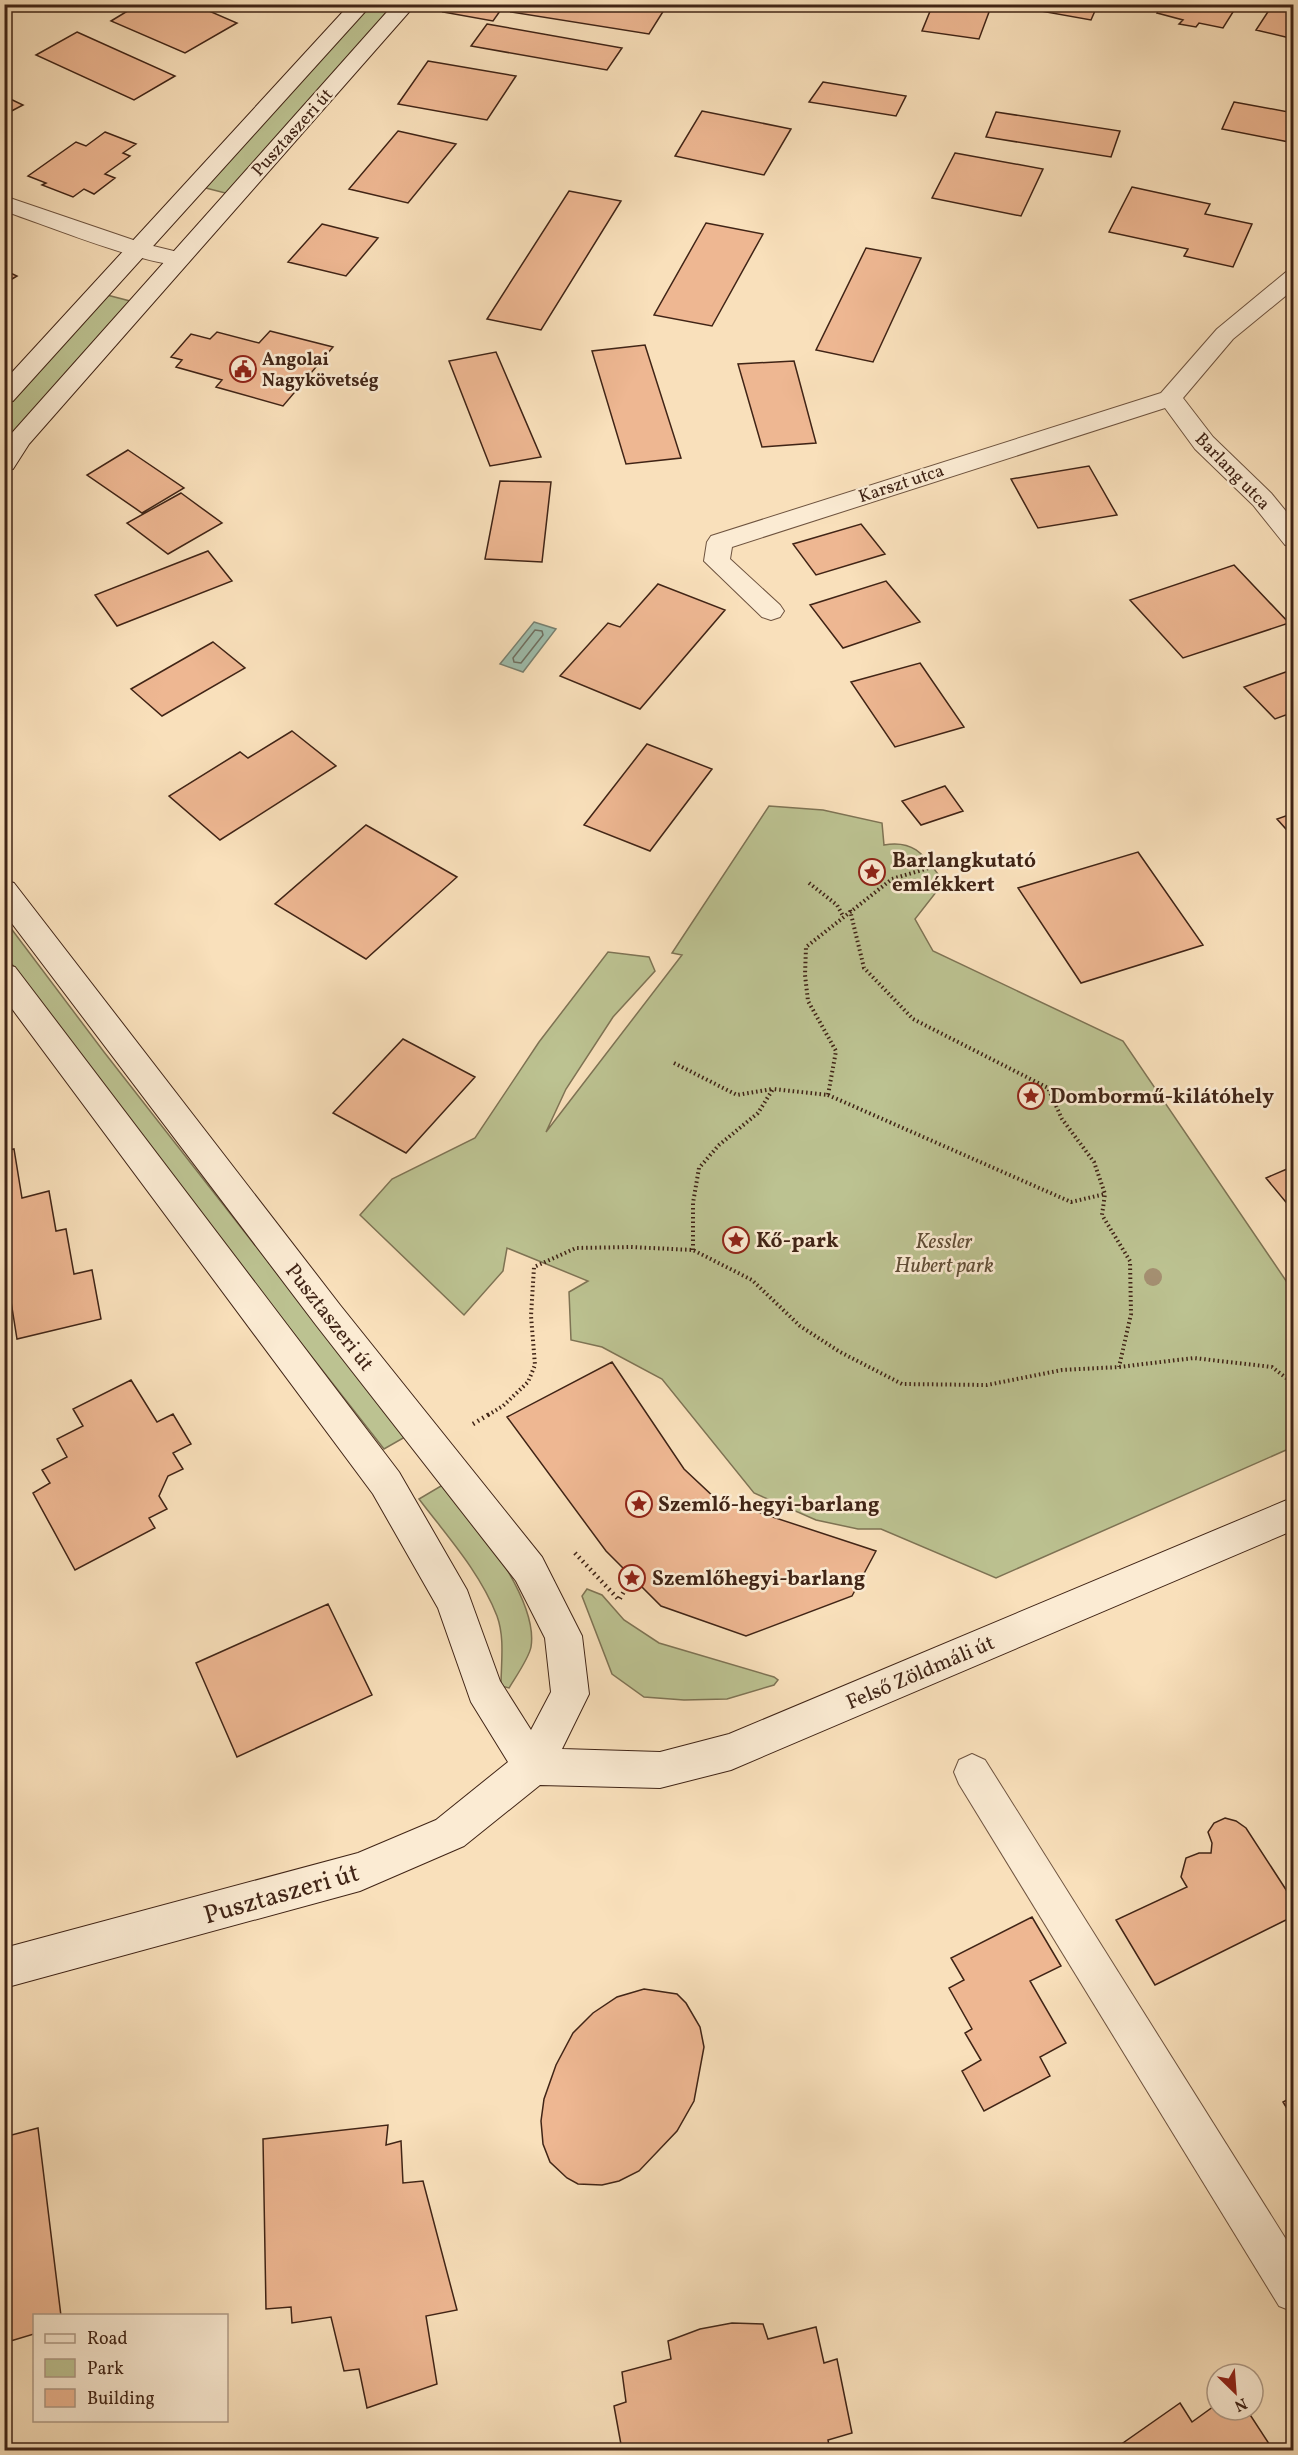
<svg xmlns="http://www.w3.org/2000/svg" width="1298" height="2455" font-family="Vollkorn,serif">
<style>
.green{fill:#bcc291;stroke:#7e7354;stroke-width:1.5}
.water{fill:#9ebdac;stroke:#788070;stroke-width:1.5}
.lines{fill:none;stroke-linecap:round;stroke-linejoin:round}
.shore{stroke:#6f7061;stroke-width:1.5}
.building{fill:#eeb792;stroke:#402416;stroke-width:1.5}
.lane-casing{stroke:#6e533f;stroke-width:2}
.street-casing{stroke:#6e533f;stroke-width:2}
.secondary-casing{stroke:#402416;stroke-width:2}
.path-far1{stroke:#402416;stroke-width:4;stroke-dasharray:1.5 3;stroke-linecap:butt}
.path{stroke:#402416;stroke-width:4.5;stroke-dasharray:1.5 4;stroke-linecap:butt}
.lane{fill:#fbebd3;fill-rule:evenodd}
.street{fill:#fbebd3;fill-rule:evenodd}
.secondary{fill:#fbebd3;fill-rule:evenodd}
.tree{fill:#a48f71}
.labels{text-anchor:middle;stroke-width:5;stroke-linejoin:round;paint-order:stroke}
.far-street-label{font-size:18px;fill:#402416;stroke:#fbebd3}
.far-poi-label{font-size:18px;font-weight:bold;fill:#402416;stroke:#fbebd3;text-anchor:start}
.poi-label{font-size:21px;font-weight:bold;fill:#402416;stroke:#fbebd3;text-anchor:start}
.park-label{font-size:21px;font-style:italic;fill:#5f4c35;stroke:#fbebd3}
.street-label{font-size:21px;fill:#402416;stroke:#fbebd3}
.near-street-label{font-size:26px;fill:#402416;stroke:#fbebd3}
</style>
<rect width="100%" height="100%" fill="#f9e0bb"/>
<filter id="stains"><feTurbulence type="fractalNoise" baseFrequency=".00333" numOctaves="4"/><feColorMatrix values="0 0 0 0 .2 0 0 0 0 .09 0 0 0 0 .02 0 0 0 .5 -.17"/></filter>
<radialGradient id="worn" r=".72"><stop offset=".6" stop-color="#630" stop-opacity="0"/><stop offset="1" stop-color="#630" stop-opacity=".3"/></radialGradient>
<path class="green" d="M370,5H395L229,194L202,187Z
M107,295L130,301L5,442V408Z
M769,806L823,810L882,823L884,845C917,839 926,859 944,882L915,919L933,951L1123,1041L1293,1291V1447L996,1578L881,1529H858L816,1520L754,1493L662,1379L602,1347L571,1340L569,1292L588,1281L507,1248L503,1271L464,1315L360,1215L392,1179L475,1138L539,1042L608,952L649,957L655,971L613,1017L566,1089L546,1132L682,955L672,953Z
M10,927L104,1052L405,1437L384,1449L179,1187L5,955L4,929Z
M446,1483C474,1521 539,1599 531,1647C529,1658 515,1678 509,1688L501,1686C501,1663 505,1638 497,1616C480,1572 447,1536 419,1499Z
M587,1589L602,1595L624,1620L659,1643L774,1677L778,1680L774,1685L727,1699L684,1700L644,1697L612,1674L582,1596Z"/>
<path class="water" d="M534,622L556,629L523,672L500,664Z"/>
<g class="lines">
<path class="shore" d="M535,630L542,631L543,635L521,663L514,662L513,658Z"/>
</g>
<path class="building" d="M139,4H193L237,23L185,53L111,21Z
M449,4H505L493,21L443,12Z
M516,4H629L664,10L649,34L511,12Z
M933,4H992L979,39L922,31Z
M1038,4H1098L1091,20L1035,10Z
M1163,4H1238L1223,28L1199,23L1196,27L1179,24L1183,20L1157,13Z
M1273,4L1294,5V39L1256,30Z
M487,24L622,48L607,70L471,46Z
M77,32L175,76L134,100L36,55Z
M428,61L516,76L487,120L398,104Z
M823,82L906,96L896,116L809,102Z
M4,96L23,105L4,115Z
M1234,102L1294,113V143L1222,129Z
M702,111L791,129L764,175L675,156Z
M996,112L1120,131L1111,157L986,137Z
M398,131L456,144L408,203L349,189Z
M105,132L136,144L123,153L130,156L105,174L115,178L94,194L84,189L73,197L42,185L46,183L28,176L76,142L86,146Z
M955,153L1043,169L1021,216L932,198Z
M1132,187L1210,204L1205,214L1252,224L1233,267L1184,256L1188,249L1109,232Z
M569,191L621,201L541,330L487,319Z
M706,223L763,234L712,326L654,315Z
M322,224L378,238L346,276L288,262Z
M866,248L921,258L873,362L816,350Z
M4,270L17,276L4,284Z
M270,331L333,347L283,406L216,387L222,380L176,367L182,360L171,357L191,334L210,339L217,332L259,343Z
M645,345L681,458L626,464L592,351Z
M496,352L541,457L490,466L449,361Z
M794,361L816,443L762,447L738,364Z
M128,450L184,488L142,513L87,475Z
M1089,466L1117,515L1038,528L1011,479Z
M500,481L551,482L542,562L485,559Z
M181,493L222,523L168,554L127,523Z
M861,524L885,554L816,575L793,544Z
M208,551L232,581L117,626L95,595Z
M1234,565L1289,623L1183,658L1130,600Z
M886,581L920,622L843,648L810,605Z
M658,584L725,610L640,709L560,676L608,623L620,627Z
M213,642L245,668L162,716L131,689Z
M920,663L964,727L895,747L851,682Z
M1294,669V712L1275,719L1244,687Z
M292,731L336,766L220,840L169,796L240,752L248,758Z
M647,744L712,769L650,851L584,825Z
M945,786L963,811L921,825L902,801Z
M1294,813V838L1277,819Z
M366,825L457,877L366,959L275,904Z
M1138,852L1203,945L1081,983L1018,888Z
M403,1039L475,1077L406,1153L333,1113Z
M14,1149L22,1198L49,1191L56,1231L66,1229L74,1274L92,1270L101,1319L17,1339L9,1289L4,1290V1151Z
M1294,1166V1212L1266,1178Z
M612,1362L684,1469L715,1498L876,1551L852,1596L746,1636L661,1606L606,1551L507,1417Z
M131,1380L157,1422L173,1414L191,1444L173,1453L183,1469L168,1476L159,1496L167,1509L149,1518L155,1528L75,1570L33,1493L50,1483L42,1470L67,1457L57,1439L83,1426L73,1409Z
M328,1604L372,1695L237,1757L196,1663Z
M1225,1818L1236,1821L1246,1828L1294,1902V1916L1155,1985L1116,1920L1187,1887L1181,1877L1186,1858L1199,1853H1211L1212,1843L1208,1832L1214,1823Z
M1032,1917L1061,1966L1030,1981L1066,2043L1040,2057L1050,2076L984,2111L962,2071L981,2060L965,2033L972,2029L949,1988L964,1980L951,1958Z
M644,1989L677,1994L686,2003L700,2027L704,2047L694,2101L677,2131L639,2171L619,2181L602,2185L578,2184L567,2178L550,2162L543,2144L541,2121L544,2099L556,2065L573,2033L593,2013L617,1997Z
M1294,2096V2120L1283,2102Z
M388,2125L386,2145L401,2141L403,2183L423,2181L457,2310L426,2316L437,2384L367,2408L359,2369L344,2371L331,2317L292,2323L291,2307L266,2309L263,2139Z
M38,2128L61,2316H34V2334L4,2343V2137Z
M732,2323L763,2324L768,2339L816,2327L824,2363L837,2359L852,2433L828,2440L830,2450H622L614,2406L626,2402L622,2372L671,2359L668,2341L700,2329Z
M1180,2403L1192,2422L1217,2404V2410H1247L1273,2450H1113Z"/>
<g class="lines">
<defs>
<path id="lane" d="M972,1754L985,1760L1294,2252V2312L1279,2306L959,1784L954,1772L959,1760Z"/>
<path id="street" d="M4,196L145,244L186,254L190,259L186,264C158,271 38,222 4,211Z
M1294,270V289L1233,339L1183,398L1213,437L1271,493L1294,521V547L1285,545L1253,505L1195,449L1165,408L732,547L730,559L780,605L784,611L780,617L771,620L762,617L704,561L707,542L711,536L1161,393L1217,329L1286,272Z"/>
<path id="secondary" d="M350,4H372L13,401L4,403V381Z
M394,4H416L29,444L13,469L4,471V443L11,434Z
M4,880L14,883L340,1305L542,1557L582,1636L589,1694L562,1749L660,1752L729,1734L1294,1497V1530L731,1770L660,1788L540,1785L464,1846L360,1891L4,1988V1948L358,1853L436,1820L508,1762L471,1702L438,1608L373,1494L4,998V964L15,967L399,1472L467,1590L500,1681L531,1730L551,1692L545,1638L516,1581L316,1325L4,913Z"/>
</defs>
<use href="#lane" class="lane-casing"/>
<use href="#street" class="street-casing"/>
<use href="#secondary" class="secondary-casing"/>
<path class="path-far1" d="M809,883L837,905L843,916
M850,910L864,968L913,1019L1048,1088L1062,1119L1094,1162L1105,1194L1102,1215L1130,1261L1131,1314L1119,1367
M674,1063L737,1095L772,1089
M828,1095L1071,1202L1105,1194
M693,1250V1203L699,1168L719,1145L758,1113L773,1089L828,1095L836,1051L808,1001L805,975L806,947L892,879L932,867L948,859
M488,1415L503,1406L528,1382L535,1365L531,1316L534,1267L576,1248L631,1247L693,1250L752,1280L800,1326L840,1352L902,1384L987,1385L1062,1370L1119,1367L1194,1358L1272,1367L1294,1384"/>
<path class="path" d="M473,1424L491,1413
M575,1553L619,1600L632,1578"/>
<use href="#lane" class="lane"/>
<use href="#street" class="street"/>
<use href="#secondary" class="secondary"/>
</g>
<circle class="tree" cx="1153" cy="1277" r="9"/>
<defs>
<symbol id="civic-ring" viewBox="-11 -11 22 22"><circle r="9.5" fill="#fbebd3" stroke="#8f2418" stroke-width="1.5"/><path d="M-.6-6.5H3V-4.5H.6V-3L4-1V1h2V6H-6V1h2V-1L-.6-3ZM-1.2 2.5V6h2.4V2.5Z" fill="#8f2418"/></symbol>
<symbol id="sight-ring" viewBox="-11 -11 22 22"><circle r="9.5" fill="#fbebd3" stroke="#8f2418" stroke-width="1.5"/><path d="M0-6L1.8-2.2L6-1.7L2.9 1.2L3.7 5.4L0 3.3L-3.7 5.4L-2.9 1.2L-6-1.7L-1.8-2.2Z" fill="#8f2418"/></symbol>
</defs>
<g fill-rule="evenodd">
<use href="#civic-ring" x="228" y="354" width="30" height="30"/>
<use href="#sight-ring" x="857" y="857" width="30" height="30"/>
<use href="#sight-ring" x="1016" y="1081" width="30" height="30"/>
<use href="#sight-ring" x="721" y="1225" width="30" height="30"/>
<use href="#sight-ring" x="624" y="1489" width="30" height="30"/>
<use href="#sight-ring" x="617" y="1563" width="30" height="30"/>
</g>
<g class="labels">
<g class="far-street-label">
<text transform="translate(292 132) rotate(-48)" y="6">Pusztaszeri út</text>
<text transform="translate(1233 471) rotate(46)" y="6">Barlang utca</text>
<text transform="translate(901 483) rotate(-18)" y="6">Karszt utca</text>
</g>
<g class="far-poi-label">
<text x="262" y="365">Angolai<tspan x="262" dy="21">Nagykövetség</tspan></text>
</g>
<g class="poi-label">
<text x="892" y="867">Barlangkutató<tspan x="892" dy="24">emlékkert</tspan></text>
<text x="1050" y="1103">Dombormű-kilátóhely</text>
<text x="756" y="1247">Kő-park</text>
<text x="658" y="1511">Szemlő-hegyi-barlang</text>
<text x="652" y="1585">Szemlőhegyi-barlang</text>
</g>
<g class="park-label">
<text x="944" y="1248">Kessler<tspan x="944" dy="24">Hubert park</tspan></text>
</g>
<g class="street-label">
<text transform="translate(330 1317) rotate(52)" y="7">Pusztaszeri út</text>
<text transform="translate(920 1672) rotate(-23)" y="7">Felső Zöldmáli út</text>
</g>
<g class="near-street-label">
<text transform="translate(281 1893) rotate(-16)" y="9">Pusztaszeri út</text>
</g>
</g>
<rect width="1298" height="2455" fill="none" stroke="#f9e0bb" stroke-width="24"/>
<rect x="6" y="6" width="1286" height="2443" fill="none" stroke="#402416" stroke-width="3"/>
<rect x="12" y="12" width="1274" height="2431" fill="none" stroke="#402416" stroke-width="1.5"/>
<rect x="33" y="2314" width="195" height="108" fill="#fbebd3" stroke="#b09b87" stroke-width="1.5"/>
<rect x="45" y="2334" width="30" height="9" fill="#fbebd3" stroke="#b09b87" stroke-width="1.5"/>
<text x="87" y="2344" font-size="18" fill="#402416">Road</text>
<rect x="45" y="2359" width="30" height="18" fill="#bcc291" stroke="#b09b87" stroke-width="1.5"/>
<text x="87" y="2374" font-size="18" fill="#402416">Park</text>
<rect x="45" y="2389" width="30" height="18" fill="#eeb792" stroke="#b09b87" stroke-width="1.5"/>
<text x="87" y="2404" font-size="18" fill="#402416">Building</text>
<g transform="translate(1235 2392) rotate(155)"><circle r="28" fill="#fbebd3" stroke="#b09b87" stroke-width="1.5"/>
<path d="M0-4.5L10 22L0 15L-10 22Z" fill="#8f2418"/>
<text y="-9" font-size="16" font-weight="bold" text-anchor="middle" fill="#402416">N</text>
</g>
<rect width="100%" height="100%" filter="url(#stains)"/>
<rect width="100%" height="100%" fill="url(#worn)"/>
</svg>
